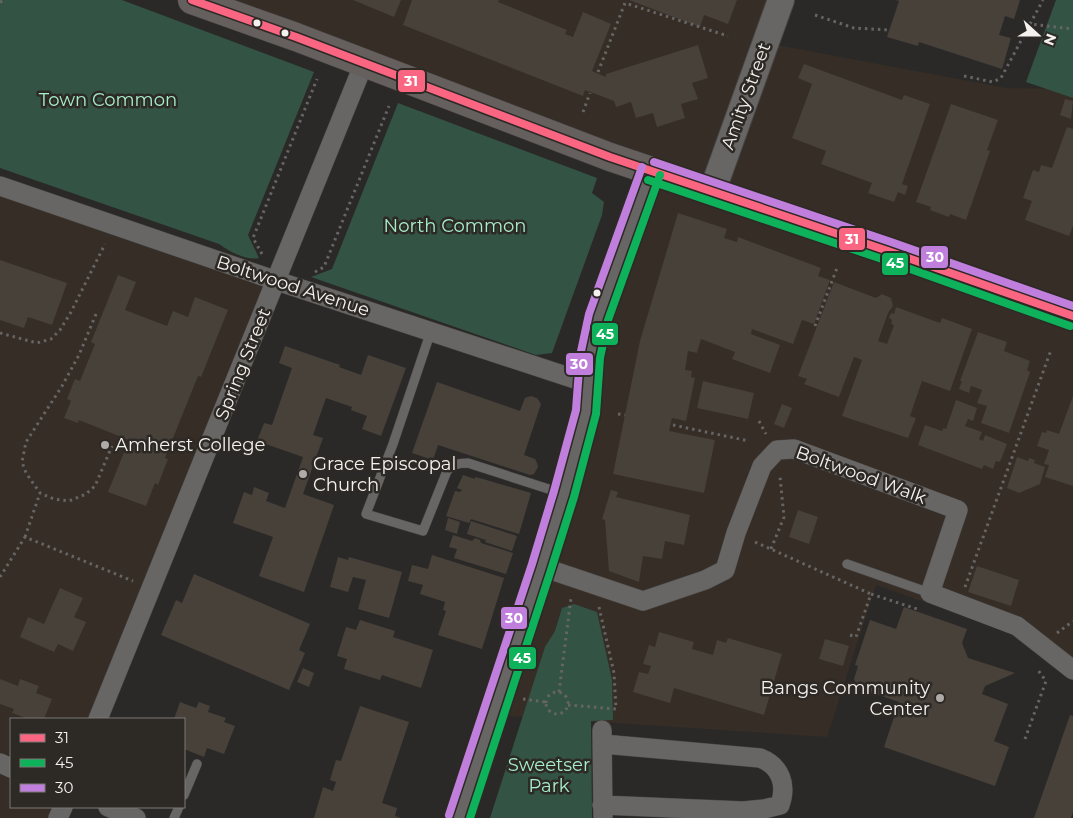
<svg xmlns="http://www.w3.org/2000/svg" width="1073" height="818" font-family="Montserrat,sans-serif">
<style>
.built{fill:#352d26}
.green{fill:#335344}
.building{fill:#47413a}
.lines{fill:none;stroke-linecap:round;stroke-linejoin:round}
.lane-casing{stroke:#494745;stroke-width:10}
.street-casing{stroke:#494745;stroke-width:20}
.secondary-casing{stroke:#494745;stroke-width:28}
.primary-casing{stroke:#494745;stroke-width:29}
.path{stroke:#666564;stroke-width:3;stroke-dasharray:2.5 4;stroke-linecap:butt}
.lane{stroke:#686665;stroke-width:9}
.street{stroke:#686665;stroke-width:19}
.secondary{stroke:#686665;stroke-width:26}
.primary{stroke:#655f5e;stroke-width:28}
.bus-1-casing{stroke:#2d2925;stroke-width:11}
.bus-2-casing{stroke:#2d2925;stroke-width:11}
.bus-3-casing{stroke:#2d2925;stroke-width:11}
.bus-1{stroke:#fa6682;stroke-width:8}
.bus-2{stroke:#0db25b;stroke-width:8}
.bus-3{stroke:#c07fdc;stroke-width:8}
.bus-dot{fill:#f4f1ef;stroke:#2d2925;stroke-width:2}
.poi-dot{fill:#aeaba9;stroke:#2d2925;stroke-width:2}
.labels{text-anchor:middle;stroke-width:5;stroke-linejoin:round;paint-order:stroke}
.street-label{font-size:18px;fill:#f4f1ef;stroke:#2d2925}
.park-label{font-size:18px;fill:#a5eecb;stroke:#2d2925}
.poi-label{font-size:18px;fill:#f4f1ef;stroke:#2d2925;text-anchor:start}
.line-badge{stroke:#2d2925;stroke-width:2}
.badge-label{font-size:14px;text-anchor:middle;font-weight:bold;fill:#fff}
</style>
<rect width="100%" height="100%" fill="#2b2927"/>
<path class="built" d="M192,0H771L766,43L1006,88L1073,89V671L1012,633L876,585L827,737L492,715L587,407L651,171Z
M0,186L277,281L98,719H11V807H63L58,818H0Z"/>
<path class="green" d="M0,0H122L314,72L248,235L259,258C246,261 229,251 219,244L0,168Z
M1056,0H1073V98L1026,82Z
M398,103L597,178L592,193L604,202L602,215L552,353L536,355L311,277L332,269Z
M574,604L597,612L612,680L613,720L591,721L592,818H490L545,647L555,631L562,608Z"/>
<path class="building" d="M353,0H401L394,17Z
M412,0H499L498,2L567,30L565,34L573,37L583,12L611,24L592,71L606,77V74L698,45L708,78L692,83L698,99L681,104L685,118L657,127L653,113L636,118L631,102L616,107L614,101L585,90L583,96L403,25Z
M629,0H737L728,24L704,15L700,27Z
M896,0H1020L1014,19L1005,16L999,35L1011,38L1002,69L919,42L918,46L887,37L899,1Z
M804,64L902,100L904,95L930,104L902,184L908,186L905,195L898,192L894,202L868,193L872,183L821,164L826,151L792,138L812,84L798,78Z
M1065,99L1073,101L1071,119L1060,115Z
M951,104L998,120L987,150L990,151L966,220L950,214L949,217L930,210L931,207L916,202Z
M1067,127L1073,129V226L1069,236L1025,220L1032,201L1023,198L1033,170L1039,172L1041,165L1052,168Z
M678,213L727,229L724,238L737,242L738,237L821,268L818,276L830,280L814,324L802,320L793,344L752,329L751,334L780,345L770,373L732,359L735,352L701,339L697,353L688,351L685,370L692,371L691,377L695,378L686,421L672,418L669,431L715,440L704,493L613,474L640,341Z
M0,260L67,283L52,325L28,317L24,328L0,320Z
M118,275L136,282L125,310L167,326L173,311L188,317L195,297L228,310L201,377L198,376L165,458L168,459L158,485L155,483L146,506L108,492L129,440L79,420L78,423L64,418L71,401L67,399L75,379L80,381L95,344L91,342Z
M834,282L876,298L882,294L891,298L893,306L888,313L878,341L887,344L894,325L891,324L892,320L889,318L891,313L894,314L896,307L940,323L942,318L972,329L950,391L922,381L910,416L916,418L908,438L842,416L862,360L854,357L839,397L804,384L807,379L798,376Z
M978,332L1007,342L1004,351L1030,361L1027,370L1030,372L1009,433L981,423L987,406L977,403L982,390L971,386L969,393L959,389L962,381H960Z
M285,346L340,365L339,367L361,375L368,355L406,368L381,436L362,429L367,416L351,410L352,407L326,398L313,435L323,438L303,494L334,505L304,592L259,576L273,537L233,523L244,492L252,495L254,487L269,493L266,501L285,508L303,457L257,441L264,423L272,425L292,368L279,363Z
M703,381L754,393L748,419L697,408Z
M437,382L520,411L525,398L531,396L537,398L541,404L524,455L535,459L537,463L538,467L534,474L530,475L438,445L433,460L412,453Z
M1073,396V486L1045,477L1049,465L1044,464L1049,450L1037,446L1042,432L1046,433L1047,430L1059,434Z
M956,400L977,408L973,421L968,419L965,426L982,432L979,439L983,441L985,435L1007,444L1000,462L996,461L993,469L984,465L982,469L918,445L925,425L942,431L943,428L946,429Z
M782,404L792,408L784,428L774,424Z
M1017,457L1028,461L1029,458L1035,460L1034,463L1045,467L1040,484L1019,493L1007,488Z
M463,475L475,479V477L483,479L531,493L519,534L471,519L472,517L469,523L446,516L455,491L460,492L462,490L457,488Z
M611,490L618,492L616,497L690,515L684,545L665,541L662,559L643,556L639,582L609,571L605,520L602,519Z
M798,510L818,517L809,544L789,537Z
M448,518L460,522L457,534L445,530Z
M471,521L517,536L512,551L485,542L486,540L467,534Z
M453,535L472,541L475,538L480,540L481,543L513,553L506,574L454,558L457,549L449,547Z
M432,555L504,578L482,649L438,635L446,611L443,610L445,602L420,594L423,585L408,581L412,565L428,569Z
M338,557L348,560L349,557L402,572L389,618L358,609L366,580L353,577L348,592L330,587Z
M977,566L1019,580L1011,606L968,592Z
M194,574L310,624L299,650L305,653L289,690L161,635L176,600L182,603Z
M60,588L83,598L74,617L86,622L73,651L58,644L54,652L20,637L28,617L44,624Z
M904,607L967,629L962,643L968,658L1015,673L985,686L982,694L1008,704L994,741L1009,747L995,786L884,747L899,702L858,688L854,679L858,666L855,665L870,620L896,629Z
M360,620L395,631L393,637L433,650L421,688L382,675L380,680L344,669L347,659L337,656L346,627L356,630Z
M659,632L694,642L692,649L713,655L717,640L726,643L728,638L782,654L764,715L674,688L670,703L633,692L639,672L648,674L651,666L643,664L649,645L655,647Z
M825,639L849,646L843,666L819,659Z
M303,668L314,673L309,687L297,682Z
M0,679L18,686L20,679L39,686L36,693L52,699L44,719H29L12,713L14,709L0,704Z
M180,702L196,708L199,702L210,706L208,712L226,718L224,722L235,726L224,754L207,748L204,757L184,749V719H174Z
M360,706L409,722L382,803L397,808L395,816L401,818H314L323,787L333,791L336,782L330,780L336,760L341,761Z
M1070,715L1073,716V812L1071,818H1034Z"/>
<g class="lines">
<defs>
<path id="lane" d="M431,331L393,444L366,514L423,531L447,471C452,464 459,463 468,463L561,493
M847,564L930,593
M184,795L197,764
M174,818L179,807"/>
<path id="street" d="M0,186L277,281L587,383
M542,567L643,601L705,580L725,570L736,533L762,466L777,450L794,449L958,510L930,593L1017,626L1073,670
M98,719L364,63
M602,730L603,816
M0,763L11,768
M602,805L743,811L764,809L780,805C787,785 781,766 760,758L603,744
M108,807L136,818
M58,818L63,807"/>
<path id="secondary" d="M712,192L781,0
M459,818L492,715L542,567L564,494L586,412L590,357L598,317L635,212L651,171"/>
<path id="primary" d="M192,0L296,37L610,157L888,251L1044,307L1073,316"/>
</defs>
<use href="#lane" class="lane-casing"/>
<use href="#street" class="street-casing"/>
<use href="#secondary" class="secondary-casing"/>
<use href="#primary" class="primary-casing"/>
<path class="path" d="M0,2L5,0
M815,15L854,28L889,30
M1030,24L1043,0
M598,72L625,3L728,36
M964,76L993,82L1001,78L1030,24L1073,29
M583,112L590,93
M262,254L253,238L317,79
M315,272L324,267L389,106
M96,314L79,355L62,386L26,442L22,462L26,473L40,493L54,499L69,501L86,494L95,486L112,446
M815,326L837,268
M0,333L37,343L51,339L60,330L71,312L105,244
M618,414L625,415
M759,421L766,434
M673,425L749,441
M25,537L40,493
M755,542L871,594
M771,549L784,517L780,477
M0,577L25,537L133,581
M965,587L1051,350
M1057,633L1073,621
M850,635L856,637L871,594L917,609
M559,692L571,598
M546 703a11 11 0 1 1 22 0a11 11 0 1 1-22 0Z
M523,699L545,702
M568,705L616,709L614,673L599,607
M1025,739L1046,681L1038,670"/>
<use href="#lane" class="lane"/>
<use href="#street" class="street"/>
<use href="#secondary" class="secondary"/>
<use href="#primary" class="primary"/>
<defs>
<path id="bus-1" d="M192,0L296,37L610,157L888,251L1073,316"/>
<path id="bus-2" d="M648,180L885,260L1070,326
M470,818L551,570L574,497L596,414L600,358L608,320L660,175"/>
<path id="bus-3" d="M654,162L891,242L1073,306
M449,815L532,564L554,491L576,410L580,356L589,314L642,167"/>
</defs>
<use href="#bus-1" class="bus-1-casing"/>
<use href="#bus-2" class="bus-2-casing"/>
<use href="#bus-3" class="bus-3-casing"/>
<use href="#bus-1" class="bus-1"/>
<use href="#bus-2" class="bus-2"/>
<use href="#bus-3" class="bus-3"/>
</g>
<g class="bus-dot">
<circle cx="257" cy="23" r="4.5"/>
<circle cx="285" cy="33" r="4.5"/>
<circle cx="597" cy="293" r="4.5"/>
</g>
<g class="poi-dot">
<circle cx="105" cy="445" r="5"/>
<circle cx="303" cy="474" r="5"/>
<circle cx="940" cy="698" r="5"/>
</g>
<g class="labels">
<g class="street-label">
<text transform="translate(746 96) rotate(-70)" y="6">Amity Street</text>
<text transform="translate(293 286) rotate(18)" y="6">Boltwood Avenue</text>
<text transform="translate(243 364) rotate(-68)" y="6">Spring Street</text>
<text transform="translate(861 475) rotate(20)" y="6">Boltwood Walk</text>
</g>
<g class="park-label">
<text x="108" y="106">Town Common</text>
<text x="455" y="232">North Common</text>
<text x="549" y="771">Sweetser<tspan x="549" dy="21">Park</tspan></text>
</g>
<g class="poi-label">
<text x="115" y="451">Amherst College</text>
<text x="313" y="470">Grace Episcopal<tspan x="313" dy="21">Church</tspan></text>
<text x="930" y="694" text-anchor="end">Bangs Community<tspan x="930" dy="21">Center</tspan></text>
</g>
</g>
<g class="line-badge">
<rect x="397" y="69" width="29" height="24" rx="5" fill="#fa6682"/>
<rect x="838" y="227" width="28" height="24" rx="5" fill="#fa6682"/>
<rect x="920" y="245" width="29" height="24" rx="5" fill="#c07fdc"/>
<rect x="881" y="252" width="28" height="24" rx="5" fill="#0db25b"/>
<rect x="591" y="322" width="28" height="24" rx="5" fill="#0db25b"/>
<rect x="565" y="352" width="29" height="24" rx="5" fill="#c07fdc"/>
<rect x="500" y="606" width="28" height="24" rx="5" fill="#c07fdc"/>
<rect x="508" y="646" width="29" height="24" rx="5" fill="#0db25b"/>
</g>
<g class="badge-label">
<text x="411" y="86">31</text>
<text x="852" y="244">31</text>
<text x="935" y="262">30</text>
<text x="895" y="268">45</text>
<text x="605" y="339">45</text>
<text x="579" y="369">30</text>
<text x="514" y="623">30</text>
<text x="522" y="663">45</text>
</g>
<rect x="10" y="718" width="175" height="90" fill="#2d2925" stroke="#7d7976"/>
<rect x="20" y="734" width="25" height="8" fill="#fa6682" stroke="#7d7976"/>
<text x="55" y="743" font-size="15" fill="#f4f1ef">31</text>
<rect x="20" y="759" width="25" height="8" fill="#0db25b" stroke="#7d7976"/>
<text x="55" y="768" font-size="15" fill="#f4f1ef">45</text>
<rect x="20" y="784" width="25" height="8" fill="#c07fdc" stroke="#7d7976"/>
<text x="55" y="793" font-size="15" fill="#f4f1ef">30</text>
<g transform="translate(1038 35) rotate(111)" stroke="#2d2925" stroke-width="4" paint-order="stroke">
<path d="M0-4L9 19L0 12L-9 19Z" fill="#f4f1ef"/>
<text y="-8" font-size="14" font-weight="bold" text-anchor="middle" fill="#f4f1ef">N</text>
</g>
</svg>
